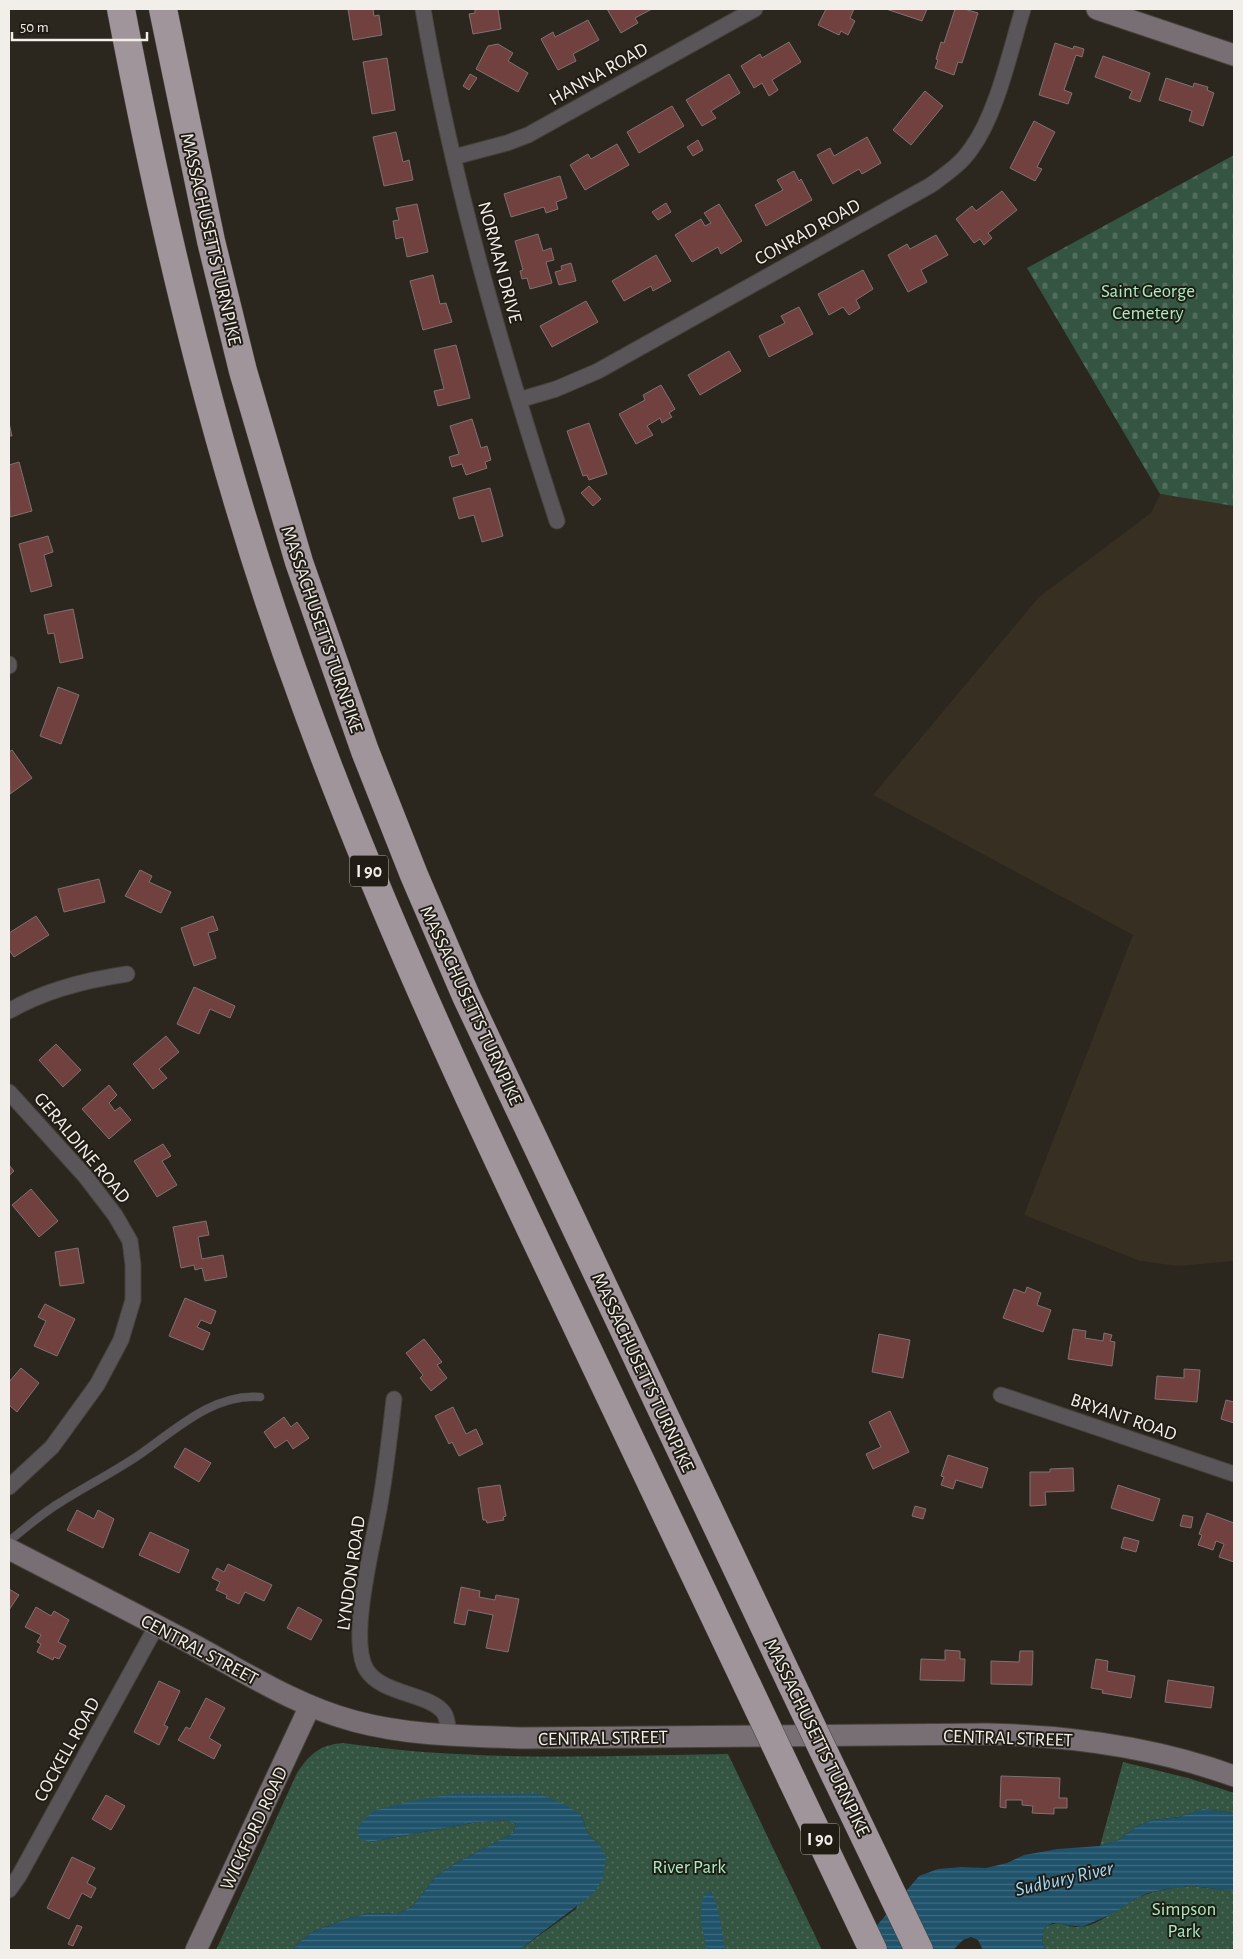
<svg xmlns="http://www.w3.org/2000/svg" width="1243" height="1959" font-family="'Alegreya Sans',sans-serif">
<style>
.built{fill:#372f22}
.cemetery{fill:url(#cemetery-stones)}
.park{fill:url(#park-dots)}
.water{fill:url(#water-rules)}
.building{fill:#714140;stroke:#7e7271}
.lines{fill:none;stroke-linecap:round;stroke-linejoin:round}
.lane-casing{stroke:#47423b;stroke-width:9}
.street-casing{stroke:#47423b;stroke-width:17}
.secondary-casing{stroke:#47423b;stroke-width:23}
.highway-casing{stroke:#47423b;stroke-width:29}
.lane{stroke:#5a5558;stroke-width:8}
.street{stroke:#5a5558;stroke-width:15}
.secondary{stroke:#776f73;stroke-width:21}
.highway{stroke:#a0959a;stroke-width:28}
.highway-bridge-casing{stroke:#47423b;stroke-width:29;stroke-linecap:butt}
.highway-bridge{stroke:#a0959a;stroke-width:28}
.labels{text-anchor:middle;stroke-width:4;stroke-linejoin:round;paint-order:stroke}
.shield{fill:#211d15;stroke:#b3b0aa;stroke-width:1}
.shield-label{font-size:18px;font-weight:bold;fill:#f2efea}
.street-label{font-size:19px;fill:#f2efea;stroke:#211d15}
.park-label{font-size:19px;fill:#a5efc2;stroke:#211d15}
.water-label{font-size:20px;font-style:italic;fill:#9ddcfc;stroke:#211d15}
</style>
<defs>
<pattern id="cemetery-stones" width="16" height="16" patternUnits="userSpaceOnUse" patternTransform="scale(1.25)"><rect width="16" height="16" fill="#335541"/><path d="M2 7V4a2 2 0 0 1 4 0v3zM10 15v-3a2 2 0 0 1 4 0v3z" fill="#516e5d"/></pattern>
<pattern id="park-dots" width="8" height="8" patternUnits="userSpaceOnUse" patternTransform="scale(1.25)"><rect width="8" height="8" fill="#335541"/><path d="M2 2h.1M6 6h.1" fill="none" stroke="#516e5d" stroke-width="1.8" stroke-linecap="round"/></pattern>
<pattern id="water-rules" width="6" height="5" patternUnits="userSpaceOnUse" patternTransform="scale(1.25)"><rect width="6" height="5" fill="#1f536b"/><path d="M0 2.5h6" fill="none" stroke="#406c80"/></pattern>
</defs>
<rect width="100%" height="100%" fill="#2b261e"/>
<path class="built" d="M1160,494L1234,506V1261L1178,1266L1140,1261L1024,1215L1133,935L873,795L1039,597L1151,513Z"/>
<path class="cemetery" d="M1234,155V506L1160,494L1027,268Z"/>
<path class="park" d="M343,1743C471,1762 600,1756 728,1754L822,1950H519L576,1909L598,1843L589,1836L581,1815L540,1794H451L370,1842L472,1823L506,1820L516,1824L513,1833L458,1862L435,1877L413,1906L397,1914L372,1913L349,1918L314,1931L299,1942L293,1950H216L297,1773C310,1754 319,1745 343,1743Z
M1123,1762L1188,1778L1234,1793V1813L1203,1809L1179,1817L1153,1820L1137,1826L1119,1840L1100,1846Z
M1191,1886L1234,1891V1950H1045L1042,1940L1044,1928C1061,1918 1064,1928 1081,1927C1097,1926 1121,1906 1135,1899C1153,1890 1172,1888 1191,1886Z"/>
<path class="water" d="M451,1794H540L566,1805L581,1815L589,1836L598,1843L606,1856L603,1878L594,1893L519,1950H293L299,1942L314,1931L349,1918L372,1913L397,1914L413,1906L435,1877L458,1862L513,1833L516,1824L506,1820L472,1823L370,1842L359,1838L358,1826L373,1811L407,1802Z
M1203,1809L1234,1813V1891L1191,1886L1166,1889L1148,1893L1133,1900L1116,1912L1082,1927L1053,1923L1044,1928L1042,1940L1045,1950H983L978,1940L971,1937L963,1940L953,1950H856L919,1876L938,1869L961,1867L986,1868L1007,1863L1024,1855L1058,1849L1100,1846L1119,1840L1137,1826L1153,1820L1179,1817Z
M712,1892L719,1914L725,1950H707C703,1931 697,1911 705,1893Z"/>
<path class="building" d="M348,9H373L374,16L379,15L382,35L353,40Z
M475,9H498L501,29L473,34L469,14L475,13Z
M607,9H652L635,18L638,23L621,33Z
M826,9H854L850,18L855,21L848,35L841,31L839,35L818,25Z
M886,9H927L922,21Z
M955,9H964L978,13L962,63L958,62L954,75L935,68L938,60L936,59L941,42L944,43Z
M588,20L599,40L573,54L576,61L558,70L541,39L553,32L555,37Z
M789,42L801,62L772,80L778,90L769,96L762,83L754,88L741,66L760,54L762,58Z
M1055,43L1073,49L1074,46L1084,49L1082,57L1076,55L1064,90L1072,93L1068,104L1039,95Z
M498,44L513,53L508,61L528,73L518,92L476,69L488,46Z
M1103,56L1150,73L1140,102L1129,98L1132,91L1095,77Z
M387,58L395,110L372,114L363,62Z
M470,74L477,78L469,90L463,86Z
M729,74L740,93L711,111L716,118L702,126L686,100Z
M1166,78L1193,87L1194,83L1208,87L1207,90L1214,93L1203,126L1189,121L1192,111L1159,100Z
M925,91L943,106L911,145L893,130Z
M672,106L684,126L639,153L627,132Z
M1034,121L1055,132L1037,167L1042,169L1035,181L1010,168Z
M396,132L403,162L409,160L413,180L384,186L373,137Z
M867,137L881,163L862,174L859,169L833,184L817,155L830,148L834,156Z
M698,140L703,150L693,156L687,147Z
M617,144L629,165L585,190L570,165L588,154L591,159Z
M794,171L799,181L801,179L812,200L766,226L755,205L783,190L777,180Z
M560,176L567,198L556,202L558,209L546,213L544,207L511,217L504,194Z
M1002,191L1017,210L988,233L992,238L984,245L980,239L974,243L956,219L972,206L976,211Z
M666,203L671,212L658,220L652,212Z
M417,204L428,252L407,257L403,237L396,239L393,221L399,220L396,208Z
M719,204L742,241L721,254L718,247L692,262L675,235L701,219L705,226L711,223L704,213Z
M538,234L543,251L551,248L554,260L546,262L552,283L530,289L527,278L522,279L520,271L523,270L515,241Z
M936,235L948,255L921,270L927,282L908,292L888,255L907,244L910,249Z
M656,255L671,281L653,291L651,286L624,301L612,281Z
M571,263L576,281L559,285L555,272L562,270L561,266Z
M863,270L873,289L856,300L860,308L849,315L843,307L829,315L818,294Z
M433,275L440,304L446,303L452,322L423,330L410,281Z
M586,301L598,322L552,347L540,326Z
M799,307L813,334L769,357L759,336L785,323L781,316Z
M456,345L470,398L438,406L434,391L444,389L434,350Z
M729,351L741,371L700,395L688,375Z
M661,385L675,409L669,413L672,417L662,423L660,418L647,426L653,435L636,444L619,414L645,400L643,395Z
M472,419L481,448L487,446L491,460L485,462L487,468L466,475L462,464L452,467L449,457L459,454L450,426Z
M9,423L12,436H9Z
M589,423L607,474L589,480L587,475L583,476L567,431Z
M19,462L32,511L10,517L9,465Z
M589,486L601,499L593,506L581,493Z
M490,488L503,536L482,542L474,515L459,519L453,498Z
M48,536L53,552L44,555L52,586L31,592L19,544Z
M73,609L83,658L60,663L54,633L48,634L44,615Z
M58,687L79,695L61,744L40,736Z
M12,750L32,778L10,794L9,752Z
M140,870L152,876L149,882L171,892L161,913L125,896Z
M99,879L105,902L64,912L58,889Z
M36,916L49,935L14,957L9,950V933Z
M213,916L218,930L208,933L216,958L194,966L181,928Z
M194,987L235,1006L230,1018L210,1009L199,1034L177,1024Z
M166,1036L179,1052L159,1069L167,1078L153,1089L133,1064Z
M56,1044L81,1070L63,1087L39,1060Z
M109,1085L117,1095L109,1103L115,1111L120,1107L131,1120L109,1139L82,1109Z
M163,1144L171,1156L162,1161L177,1185L157,1197L134,1161Z
M9,1165L14,1171L9,1176Z
M31,1189L58,1221L39,1237L12,1205Z
M206,1221L209,1235L198,1237L202,1259L223,1255L227,1277L205,1281L202,1268L195,1270L194,1265L181,1268L173,1227Z
M78,1248L84,1283L60,1286L55,1252Z
M1027,1287L1041,1293L1037,1305L1051,1310L1043,1332L1003,1318L1014,1289L1025,1293Z
M185,1298L216,1311L211,1324L201,1320L197,1327L210,1333L203,1350L169,1336Z
M45,1304L75,1319L57,1356L34,1346L46,1321L38,1317Z
M1073,1329L1086,1331L1085,1338L1103,1341L1104,1333L1112,1335L1110,1341L1115,1342L1112,1366L1068,1359Z
M879,1334L910,1340L903,1378L872,1372Z
M424,1339L442,1362L437,1365L447,1378L431,1391L420,1378L423,1375L406,1353Z
M21,1368L39,1383L17,1412L9,1405V1382Z
M1184,1369L1200,1370L1197,1402L1155,1399L1157,1376L1184,1378Z
M1226,1400L1234,1402V1423L1221,1419Z
M453,1407L466,1434L476,1429L483,1444L459,1456L452,1442L449,1444L435,1416Z
M890,1411L909,1452L873,1469L866,1454L881,1447L869,1422Z
M284,1417L291,1427L297,1422L309,1438L293,1449L287,1440L275,1448L264,1432Z
M185,1448L211,1463L199,1482L174,1467Z
M948,1455L988,1468L982,1488L956,1480L953,1489L941,1485L944,1477L941,1476Z
M1073,1468L1074,1491L1045,1492L1046,1505L1030,1506V1472H1050V1469Z
M500,1485L506,1516L503,1517L504,1520L487,1523L486,1520H483L478,1488Z
M1118,1485L1160,1499L1153,1521L1111,1508Z
M915,1506L926,1509L923,1519L912,1516Z
M77,1510L94,1519L98,1510L114,1519L103,1548L67,1530Z
M1207,1513L1234,1523V1562L1219,1557L1224,1544L1216,1541L1213,1550L1198,1545L1202,1535L1199,1534Z
M1183,1515L1193,1517L1191,1528L1180,1526Z
M150,1532L189,1550L179,1573L139,1555Z
M1124,1537L1139,1541L1136,1552L1121,1548Z
M228,1564L272,1585L264,1601L245,1592L239,1604L226,1598L227,1595L216,1590L220,1582L212,1578L217,1568L224,1572Z
M461,1587L480,1591L479,1597L495,1600L496,1595L519,1599L508,1652L486,1648L493,1615L468,1610L465,1625L454,1623Z
M9,1589L19,1595L9,1610Z
M36,1607L51,1616L54,1611L69,1620L58,1642L66,1646L59,1659L54,1657L53,1660L37,1652L41,1644L37,1642L41,1635L25,1627Z
M298,1607L322,1620L311,1640L287,1628Z
M945,1650L960,1651V1659H965L964,1681L920,1680L921,1659L945,1660Z
M1020,1651H1033L1032,1685L991,1684V1661L1019,1662Z
M1096,1659L1108,1661L1107,1671L1135,1676L1131,1698L1102,1693L1103,1690L1091,1688Z
M1168,1680L1214,1687L1211,1708L1165,1702Z
M159,1681L180,1691L164,1725L168,1727L159,1745L134,1732Z
M206,1698L225,1708L209,1738L221,1745L214,1759L178,1740L186,1727L190,1729Z
M1001,1776L1060,1778L1059,1798H1067V1808H1054V1814L1032,1813L1033,1806L1022,1805V1800H1006V1808L1000,1807Z
M106,1795L125,1806L111,1830L92,1819Z
M72,1857L95,1868L87,1883L96,1888L91,1898L82,1893L69,1919L47,1908Z
M77,1925L82,1927L73,1946L68,1944Z"/>
<g class="lines">
<defs>
<path id="lane" d="M9,1541C26,1528 42,1513 61,1502C86,1486 114,1472 139,1455C174,1431 213,1393 260,1397"/>
<path id="street" d="M423,9C453,183 502,353 557,521
M454,157L507,143L528,135L755,9
M519,400L556,389L598,371L931,185C946,174 961,164 971,149C997,114 1010,51 1023,9
M9,664V666
M9,1011C45,990 86,980 127,974
M9,1092L85,1176L115,1215L130,1241L133,1265V1300L121,1340L97,1385L52,1447L9,1487
M1001,1395L1234,1474
M394,1399C390,1434 386,1470 380,1504C374,1541 348,1638 366,1669C381,1695 430,1693 444,1713C448,1719 448,1728 449,1735
M9,1890L19,1876L157,1625"/>
<path id="secondary" d="M1097,9L1234,55
M9,1549C71,1581 132,1612 194,1645C246,1673 297,1706 354,1721C409,1736 467,1736 523,1738L988,1734C1073,1736 1154,1747 1234,1776
M196,1950L310,1706"/>
<path id="highway" d="M121,9C166,246 222,480 306,707C376,899 462,1085 550,1270C616,1409 682,1548 748,1687
M163,9L211,241L243,371L299,562L365,751L414,875L466,996L791,1683
M835,1775L919,1950
M792,1780L873,1950"/>
</defs>
<use href="#lane" class="lane-casing"/>
<use href="#street" class="street-casing"/>
<use href="#secondary" class="secondary-casing"/>
<use href="#highway" class="highway-casing"/>
<use href="#lane" class="lane"/>
<use href="#street" class="street"/>
<use href="#secondary" class="secondary"/>
<use href="#highway" class="highway"/>
<defs>
<path id="highway-bridge" d="M791,1683L835,1775
M748,1687L792,1780"/>
</defs>
<use href="#highway-bridge" class="highway-bridge-casing"/>
<use href="#highway-bridge" class="highway-bridge"/>
</g>
<g class="labels">
<g class="shield">
<rect x="350" y="855.5" width="38" height="31" rx="4"/>
<rect x="801" y="1823.5" width="38" height="31" rx="4"/>
</g>
<g class="shield-label">
<text x="369" y="877">I 90</text>
<text x="820" y="1845">I 90</text>
</g>
<g class="street-label">
<text transform="translate(598 73) rotate(-29)" y="7">HANNA ROAD</text>
<text transform="translate(807 231) rotate(-29)" y="7">CONRAD ROAD</text>
<text transform="translate(212 239) rotate(77)" y="7">MASSACHUSETTS TURNPIKE</text>
<text transform="translate(501 262) rotate(75)" y="7">NORMAN DRIVE</text>
<text transform="translate(323 629) rotate(71)" y="7">MASSACHUSETTS TURNPIKE</text>
<text transform="translate(472 1005) rotate(65)" y="7">MASSACHUSETTS TURNPIKE</text>
<text transform="translate(83 1147) rotate(50)" y="7">GERALDINE ROAD</text>
<text transform="translate(644 1372) rotate(65)" y="7">MASSACHUSETTS TURNPIKE</text>
<text transform="translate(1124 1416) rotate(19)" y="7">BRYANT ROAD</text>
<text transform="translate(350 1573) rotate(-82)" y="7">LYNDON ROAD</text>
<text transform="translate(200 1649) rotate(28)" y="7">CENTRAL STREET</text>
<text transform="translate(603 1737) rotate(-1)" y="7">CENTRAL STREET</text>
<text transform="translate(818 1737) rotate(64)" y="7">MASSACHUSETTS TURNPIKE</text>
<text transform="translate(1008 1737) rotate(2)" y="7">CENTRAL STREET</text>
<text transform="translate(66 1749) rotate(-61)" y="7">COCKELL ROAD</text>
<text transform="translate(253 1828) rotate(-65)" y="7">WICKFORD ROAD</text>
</g>
<g class="park-label">
<text x="1148" y="297">Saint George<tspan x="1148" dy="22">Cemetery</tspan></text>
<text x="689" y="1873">River Park</text>
<text x="1184" y="1915">Simpson<tspan x="1184" dy="22">Park</tspan></text>
</g>
<g class="water-label">
<text transform="translate(1064 1878) rotate(-13)" y="7">Sudbury River</text>
</g>
</g>
<rect width="1243" height="1959" fill="none" stroke="#f2efea" stroke-width="20"/>
<path d="M12 32v8h135v-8" fill="none" stroke="#f2efea" stroke-width="2.5"/>
<text x="20" y="32" font-size="15" fill="#f2efea" stroke="#211d15" stroke-width="4" paint-order="stroke">50 m</text>
</svg>
